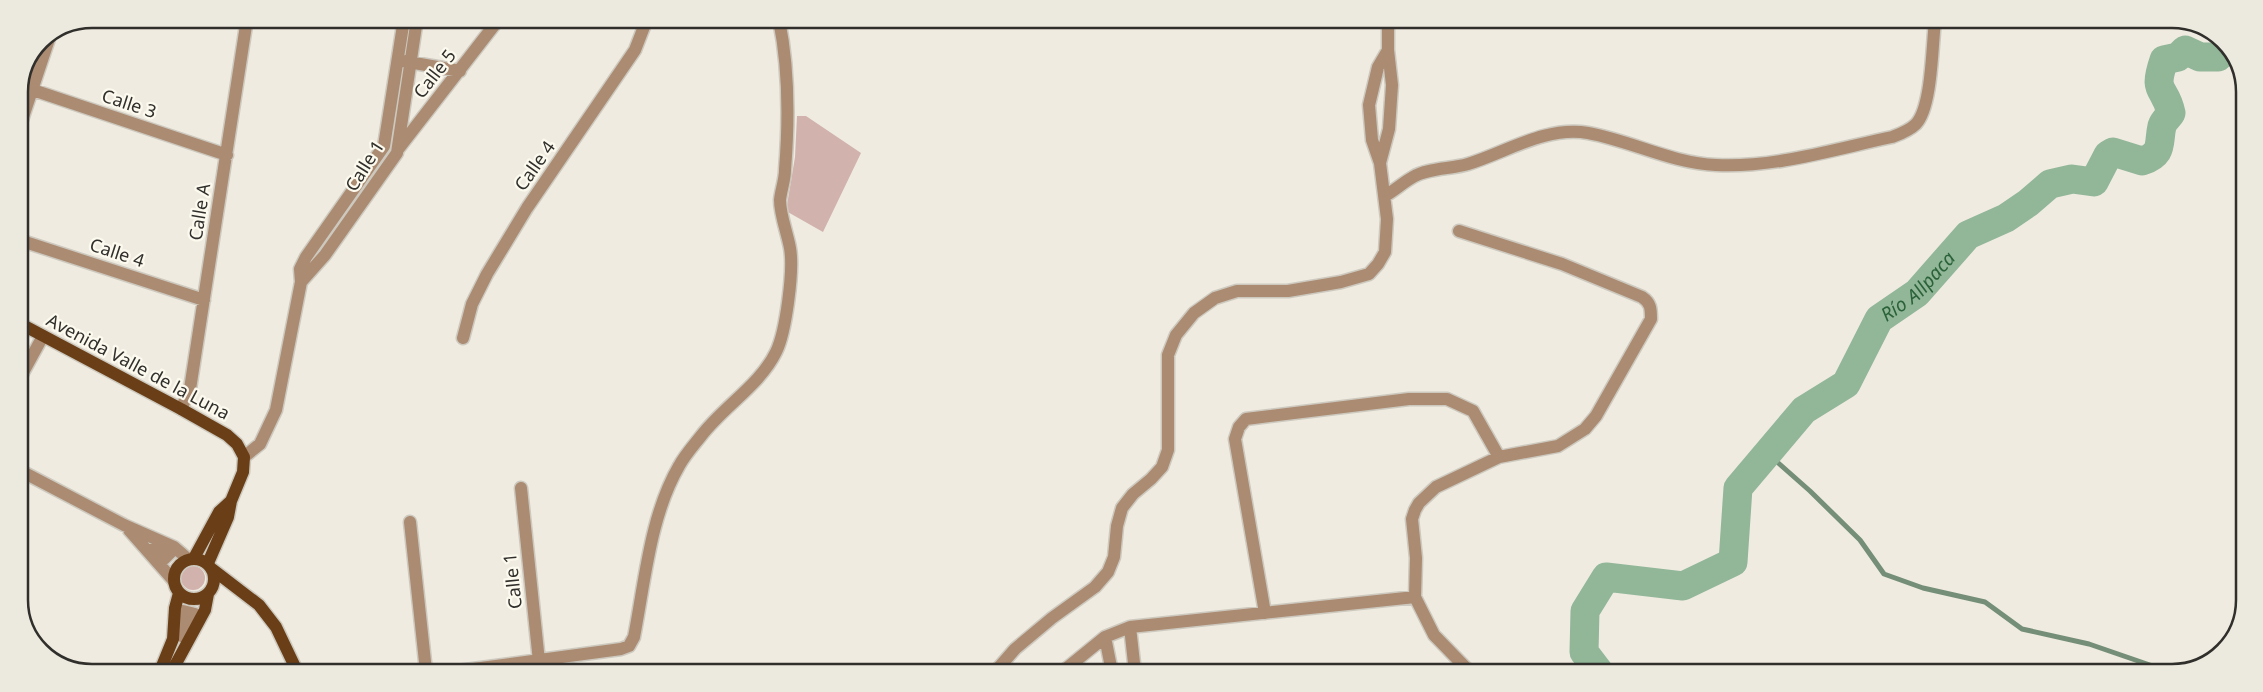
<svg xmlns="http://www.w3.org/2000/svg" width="2263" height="692" font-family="'Noto Sans',sans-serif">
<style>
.green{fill:#d1b2ad}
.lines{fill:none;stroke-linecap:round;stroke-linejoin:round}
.stream{stroke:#748e77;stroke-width:5}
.river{stroke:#91b698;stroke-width:29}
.minor-casing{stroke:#cdc9bf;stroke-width:15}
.major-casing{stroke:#cdc9bf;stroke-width:15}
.minor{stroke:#ab8b72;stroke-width:12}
.major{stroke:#6a3f17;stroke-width:12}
.labels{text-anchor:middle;stroke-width:4.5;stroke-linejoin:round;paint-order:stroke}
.street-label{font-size:18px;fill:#302f2b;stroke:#fcf9ee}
.water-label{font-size:19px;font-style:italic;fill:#2b6239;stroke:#fcf9ee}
.rim{fill:none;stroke:#302f2b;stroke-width:2.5}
</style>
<rect width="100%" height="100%" fill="#efebe0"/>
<path class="green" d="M797,116H806L861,153L823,232L786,211L795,157Z
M181 578a12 12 0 1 1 24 0a12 12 0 1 1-24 0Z"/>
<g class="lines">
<path class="stream" d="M1767,453L1810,491L1860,540L1884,574L1923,588L1985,602L2022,629L2089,644L2173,673"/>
<path class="river" id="s1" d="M1600,673L1584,652L1585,611L1606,577L1683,586L1733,562L1738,488L1804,410L1846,384L1879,319L1917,293L1968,235L2006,218L2028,203L2050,184L2072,179L2094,182L2108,155L2113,152L2142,161C2164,154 2158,143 2162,126C2164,120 2169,117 2171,113C2165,85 2152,95 2164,60L2178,57L2185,50L2200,57H2218L2229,47"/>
<defs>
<path id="minor" d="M403,61L460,71
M21,86L227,155
M19,129L50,36
M399,148L499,19
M1380,163L1389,129L1392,85L1388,50V20
M1385,196C1395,190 1404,182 1413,177C1427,168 1452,169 1468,164C1507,152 1545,126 1588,133C1632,141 1671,163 1716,165C1775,168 1835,149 1892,137C1900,134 1909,131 1916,124C1932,107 1932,46 1935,21
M1459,231L1562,264L1642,297C1651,303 1651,309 1651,319L1596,416L1585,429L1558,446L1499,457L1436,487L1419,503L1415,510L1412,519L1416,558L1415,597L1434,635L1470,672
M19,240L204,300
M301,282L325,255L397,153L417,19
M463,338L472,304L487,274L527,208L635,50L647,19
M19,380L43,336
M181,409L190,389L247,19
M244,457L260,444L276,410L301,282L300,269L306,257L384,146L404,19
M19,470L124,525L174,547L188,559
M521,488L540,671
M410,522L426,671
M129,530L174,581
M156,545H157L171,552L164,559L154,548Z
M183,611L195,614L182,636V613Z
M1265,613L1235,439L1239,427L1246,419L1409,399H1447L1473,411L1499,457
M1130,627L1135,672
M1105,637L1112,672
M458,671L621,649L629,646L634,637C645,581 650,516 679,466C685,455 694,445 701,436C724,406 760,385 776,352C786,332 794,270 790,248C787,232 780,215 780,200C781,190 785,180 785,170C789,120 789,68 779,20
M995,672L1015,649L1052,618L1095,587L1108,572L1114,557L1117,526L1122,508L1133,494L1151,479L1162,467L1168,450V355L1176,335L1194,313L1215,298L1237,291H1288L1341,282L1369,274L1378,264L1385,252L1387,219L1380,163L1372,140L1369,105L1378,67L1388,50
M1062,672L1105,637L1130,627L1415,597"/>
<path id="major" d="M19,323L181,409L227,435L237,444L244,457L243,472L231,501L228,517L208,563
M194,558L219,512L231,501
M174 579a20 20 0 1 1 40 0a20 20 0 1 1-40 0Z
M212,569L259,605L276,627L297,671
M160,671L173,639L175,608L179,593
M172,671L205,610L208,594"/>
</defs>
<use href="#minor" class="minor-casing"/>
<use href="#major" class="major-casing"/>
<use href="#minor" class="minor"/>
<use href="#major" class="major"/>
</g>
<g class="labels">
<g class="street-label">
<text transform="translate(435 74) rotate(-52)" y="6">Calle 5</text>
<text transform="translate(129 104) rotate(18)" y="6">Calle 3</text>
<text transform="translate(365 166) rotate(-58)" y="6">Calle 1</text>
<text transform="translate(535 166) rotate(-55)" y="6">Calle 4</text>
<text transform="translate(200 212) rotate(-81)" y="6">Calle A</text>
<text transform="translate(117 253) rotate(18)" y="6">Calle 4</text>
<text transform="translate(138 367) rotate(28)" y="6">Avenida Valle de la Luna</text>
<text transform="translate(513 581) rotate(-96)" y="6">Calle 1</text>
</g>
<g class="water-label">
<text dy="7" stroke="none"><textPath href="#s1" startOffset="590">Río Allpaca</textPath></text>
</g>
</g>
<path d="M0 0H2263V692H0ZM92 28H2172A64 64 0 0 1 2236 92V600A64 64 0 0 1 2172 664H92A64 64 0 0 1 28 600V92A64 64 0 0 1 92 28Z" fill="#ece9de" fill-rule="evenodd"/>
<path class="rim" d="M92 28H2172A64 64 0 0 1 2236 92V600A64 64 0 0 1 2172 664H92A64 64 0 0 1 28 600V92A64 64 0 0 1 92 28Z"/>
</svg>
